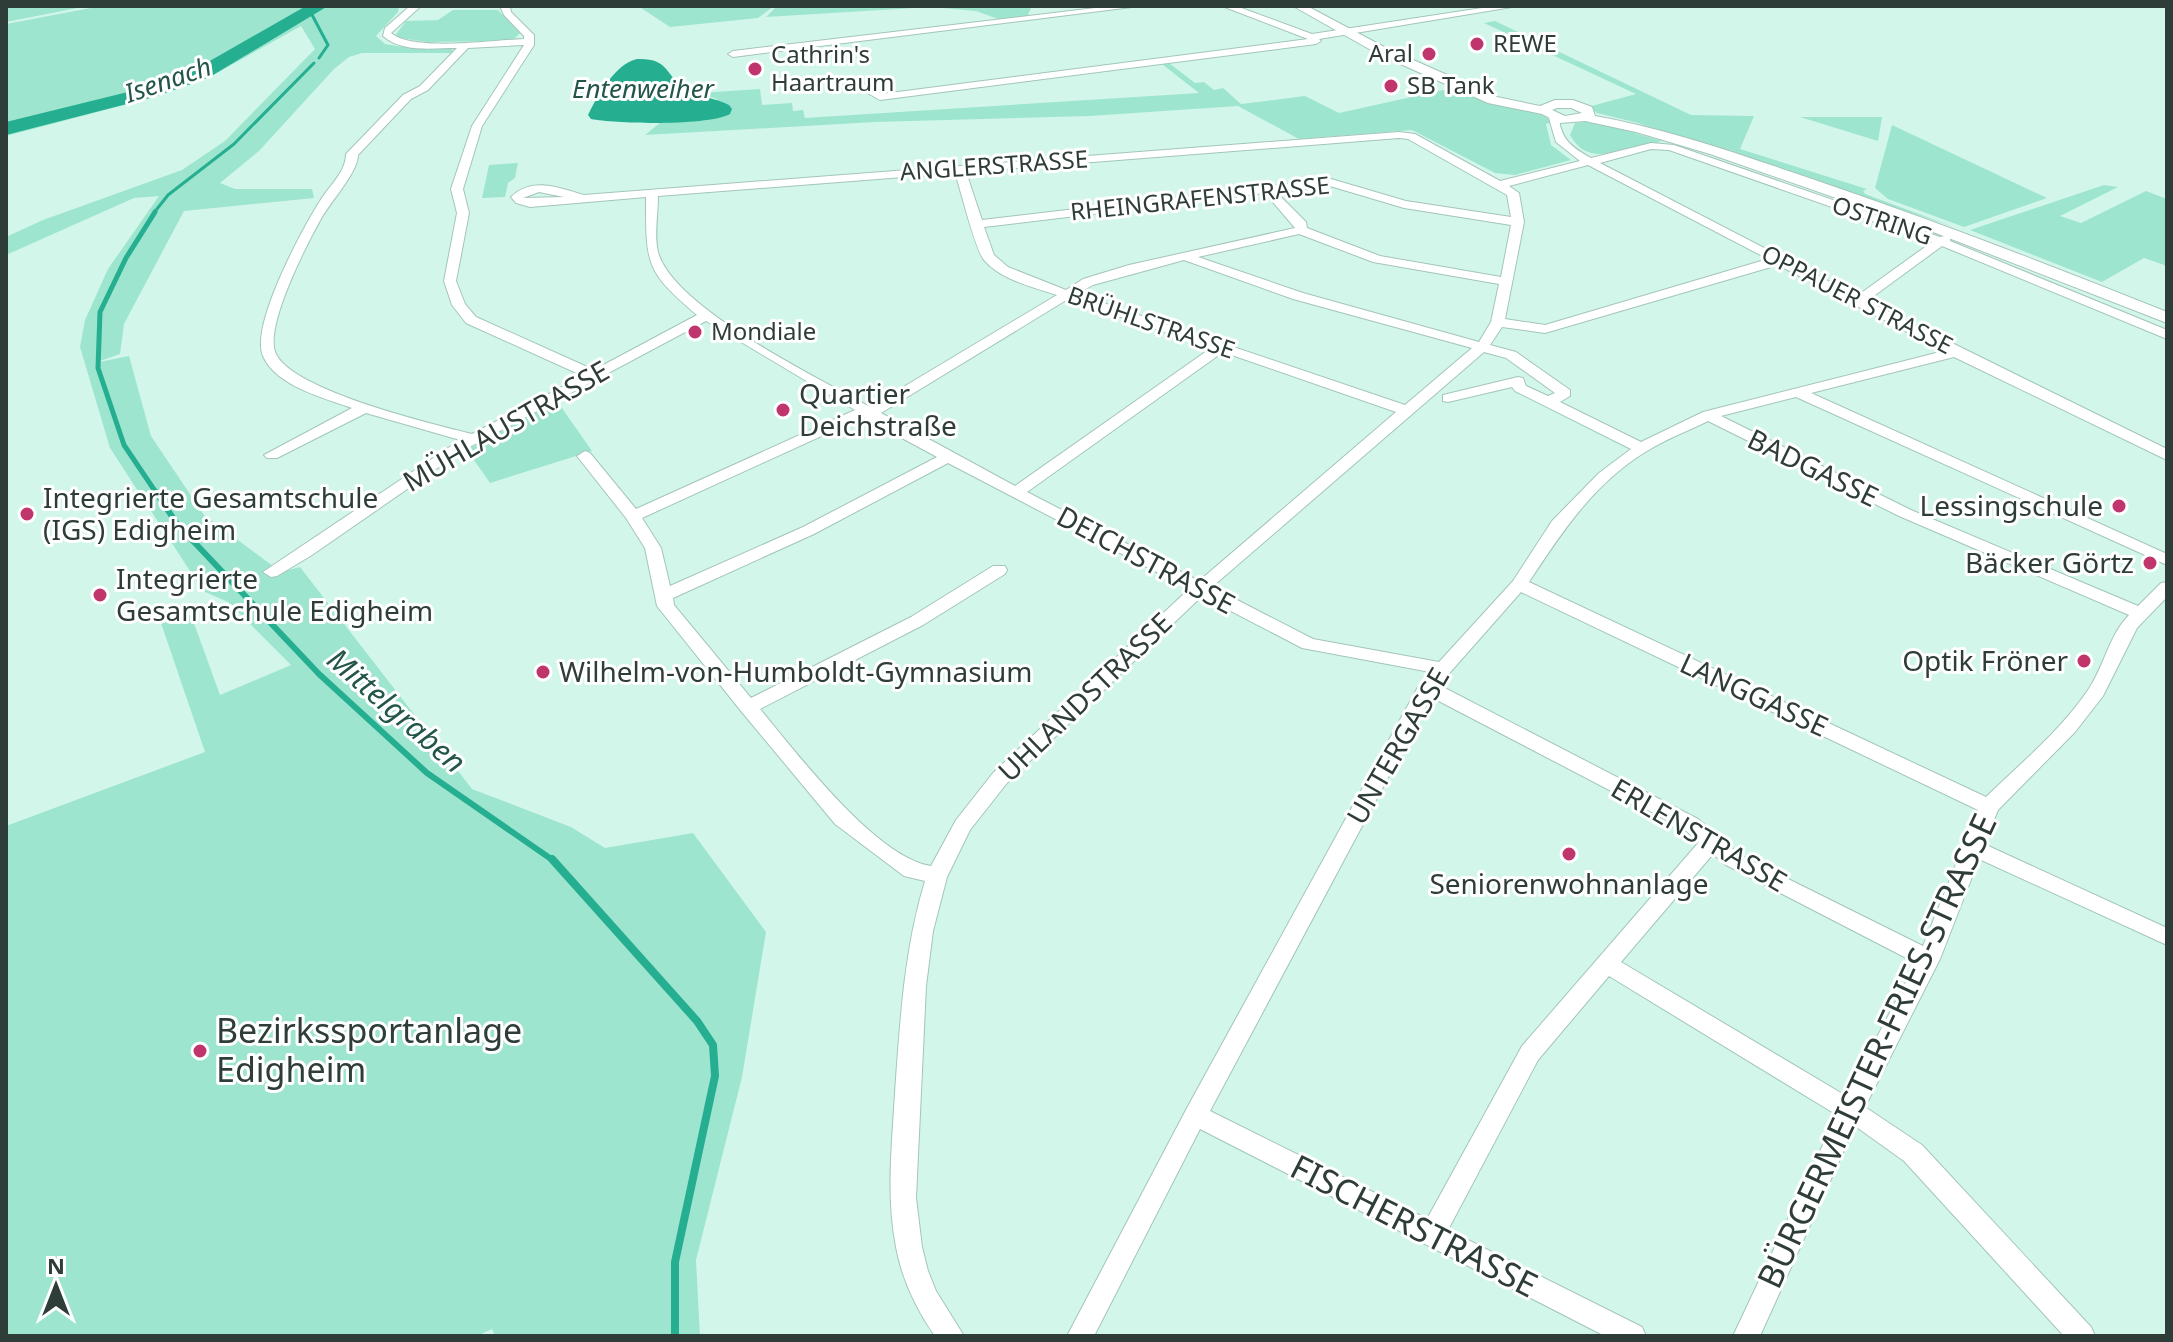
<svg xmlns="http://www.w3.org/2000/svg" width="2173" height="1342" font-family="'Noto Sans',sans-serif">
<style>
.green{fill:#9ee5d0}
.water{fill:#25ae90}
.lines{fill:none;stroke-linecap:round;stroke-linejoin:round}
.stream-far3{stroke:#25ae90;stroke-width:3}
.stream-far2{stroke:#25ae90;stroke-width:5}
.stream-far1{stroke:#25ae90;stroke-width:6}
.stream{stroke:#25ae90;stroke-width:8}
.river{fill:#25ae90;fill-rule:evenodd}
.minor-casing{stroke:#a3c5ba;stroke-width:2}
.tertiary-casing{stroke:#a3c5ba;stroke-width:2}
.minor{fill:#fff;fill-rule:evenodd}
.tertiary{fill:#fff;fill-rule:evenodd}
.poi-dot{fill:#c0356c;stroke:#fff;stroke-width:3}
.labels{text-anchor:middle;stroke-width:6;stroke-linejoin:round;paint-order:stroke}
.far-poi-label{font-size:24px;fill:#2f3d39;stroke:#fff;text-anchor:start}
.far-street-label{font-size:24px;fill:#2f3d39;stroke:#fff}
.far-water-label{font-size:26px;font-style:italic;fill:#235649;stroke:#fff}
.poi-label{font-size:28px;fill:#2f3d39;stroke:#fff;text-anchor:start}
.street-label{font-size:28px;fill:#2f3d39;stroke:#fff}
.water-label{font-size:30px;font-style:italic;fill:#235649;stroke:#fff}
.near-poi-label{font-size:34px;fill:#2f3d39;stroke:#fff;text-anchor:start}
.near-street-label{font-size:34px;fill:#2f3d39;stroke:#fff}
</style>
<rect width="100%" height="100%" fill="#d3f6eb"/>
<path class="green" d="M6,6H88L6,22Z
M101,6H399L398,12L376,36L385,44L403,47H451L453,53H362L349,57L334,69L259,151L220,183L235,189H312L314,198L184,211L124,324L120,354L94,363L129,356L151,436L204,515L281,572L300,567L472,789L571,827L605,848L693,833L766,932L742,1077L696,1260L700,1336H495L492,1329L477,1336H6V826L205,752L161,623L191,615L220,695L291,665L228,602L203,591L110,448L80,347L85,320L108,269L159,196L134,198L6,255V237L43,220L182,170L225,141L315,49L301,26L208,78L151,98L6,136V24Z
M638,6H774L758,18L670,27Z
M777,6H1032L1027,17L1001,20L976,11L931,7L766,17Z
M453,10H498L520,33L513,40L501,41L427,42L394,37L406,21L438,20Z
M1495,21L1691,115L1754,116L1740,149L1867,189L1863,191L1865,194L1954,227L1638,123L1597,113L1588,107L1636,94L1484,23Z
M1169,63L1195,83L1204,82L1214,90L1223,88L1241,104L1305,96L1339,113L1443,90L1539,112L1552,122L1546,124L1551,145L1571,160L1515,175L1495,173L1412,130L1299,139L1238,106L1090,116L875,122L645,135L661,122L710,119L717,99L699,93L760,89L762,105L792,103L793,111L803,110L805,118L1199,93L1162,64Z
M1800,117H1882L1878,141Z
M1596,121L1638,130L1634,133L1662,141C1653,144 1642,146 1632,148C1607,154 1585,162 1570,135L1575,123Z
M1892,125L2047,198L1964,227L1888,199L1875,188Z
M518,163L515,178L508,183L505,197L482,198L489,165Z
M2104,185L2118,187L2060,216L2081,223L2146,191L2167,199V266L2144,258L2102,282L1970,230Z
M557,401L592,451L490,483L467,450Z"/>
<path class="water" d="M637,59C670,58 664,75 685,88C697,96 715,98 729,105L732,109L730,114C708,126 618,124 591,119L588,115C598,95 615,64 637,59Z"/>
<g class="lines">
<path class="stream-far3" d="M310,11L328,45L319,58
M153,214L168,195L234,144L314,63"/>
<path class="stream-far2" d="M155,212L126,258L100,312L98,368L124,445L157,494"/>
<path class="stream-far1" d="M156,492L177,524L319,674L427,773L554,861"/>
<path class="stream" d="M552,859L697,1021L713,1045L715,1076L675,1262V1336"/>
<path class="river" d="M306,6H328L208,78L154,97L6,135V122L140,89L194,70Z"/>
<defs>
<path id="minor" d="M410,6H421L391,33C413,52 494,40 524,39V36L504,15L500,6H510L511,12L534,35V45L482,126L463,189L469,213L456,281L465,304L476,317L594,370L697,315C645,271 646,264 646,197L530,207L516,203L511,197C532,176 560,188 584,195L1399,132L1415,134L1500,181L1580,161L1556,142L1549,118L1554,115L1559,118C1561,140 1573,148 1591,158L1651,143L1674,145L1940,237L1950,235V241L2167,330V339L1942,246L1867,301L2167,449V460L1954,357L1811,393L2167,554V565L1796,397L1721,416L1911,510L2138,606L2161,583L2167,582V597L2137,628L2103,696L2075,732L1998,810L1984,844L2167,928V945L1979,859L1940,959L1865,1107L1922,1145L2091,1327L2095,1336H2064L1904,1161L1855,1126L1760,1336H1733L1837,1115L1609,976L1538,1060L1448,1230L1642,1327L1646,1336H1605L1200,1129L1094,1336H1067L1187,1108L1418,687L1430,672L1302,648L1202,596L1007,783L970,830L947,877L933,931L926,986L916,1198L922,1247L928,1271L936,1291L964,1336H935C916,1309 902,1279 896,1247C886,1196 892,1144 895,1093C900,1021 904,950 925,881L904,876L835,824L741,711L657,606L645,548L626,518L577,456L585,451L590,453L636,509L855,410L706,321L462,451L312,555L277,576L271,577L263,572L460,440L366,413L277,458H267L264,455L352,408C324,398 276,386 263,356C250,326 302,229 320,201C329,186 346,172 346,154L403,95L420,86L457,48C433,48 402,53 383,36L385,28ZM524,45L472,126L451,189L457,213L444,281L452,305L466,323L583,376L472,434C432,424 294,391 276,354C263,328 308,242 322,217C332,200 358,172 358,155L411,99L428,90L468,48ZM1399,138L1408,139L1507,195L1511,217L1406,201L1331,179L982,220L966,172ZM1651,149L1669,150L1932,242L1857,296L1600,163ZM1588,165L1768,259L1545,325L1505,319L1524,222L1519,193L1509,186ZM955,173C961,191 975,249 984,260C1001,280 1033,287 1057,295L870,407C819,378 673,308 658,252C654,236 658,213 658,196ZM1330,186L1404,208L1511,225L1501,277L1380,256L1307,228L1306,222L1276,192ZM539,192L564,197L523,198ZM1265,193L1295,228L1129,265L1083,279L1066,290L1008,267L994,255L984,227ZM1299,234L1373,262L1499,284L1491,322L1479,342L1303,293L1198,257ZM1184,260L1293,299L1472,348L1405,405L1077,294L1093,285ZM1778,265L1944,351L1703,412L1641,442L1560,402L1570,396V390L1516,352L1490,345L1502,327L1545,333ZM1068,299L1211,348L1015,486L881,413ZM1223,352L1396,412L1199,581L1027,492ZM1484,352L1506,358L1555,393L1548,396L1526,386L1523,378L1518,377L1443,395V401L1448,402L1512,387L1515,391L1631,449L1599,473L1552,521L1513,581L1439,662L1313,639L1212,587ZM863,417L937,457L803,527L670,586L661,548L642,518ZM1708,421L1899,516L2129,615C2109,635 2104,667 2088,690C2061,730 2021,763 1986,797L1529,582C1561,533 1595,482 1647,451C1666,439 1688,431 1708,421ZM948,463L1189,589L993,773L956,820L931,866C876,858 796,752 760,709L923,625L1005,574L1007,570L1005,566H993L911,617L751,698L674,605L673,598L814,534ZM1521,592L1978,810L1923,946L1740,855L1698,819L1439,685ZM1431,697L1684,829L1699,842L1522,1046L1427,1219L1210,1111ZM1713,854L1726,865L1916,963L1846,1096L1621,962Z
M1112,6H1140L733,57L728,54L733,51Z
M1222,6H1236L1312,34L1495,6H1518L1319,39L1321,41L1316,44L880,100L848,82L857,80L882,94L1308,39Z"/>
<path id="tertiary" d="M1293,6H1307L1386,48L1497,97L1540,106L1555,100H1573L1592,107L1595,116C1669,129 1741,155 1812,179C1932,220 2050,265 2167,312V323L1928,230L1710,154L1636,132L1585,121L1559,123L1542,114L1488,103L1378,54ZM1557,108H1571L1582,113L1565,116L1552,110Z"/>
</defs>
<use href="#minor" class="minor-casing"/>
<use href="#tertiary" class="tertiary-casing"/>
<use href="#minor" class="minor"/>
<use href="#tertiary" class="tertiary"/>
</g>
<g class="poi-dot">
<circle cx="1477" cy="44" r="8"/>
<circle cx="1429" cy="54" r="8"/>
<circle cx="755" cy="69" r="8"/>
<circle cx="1391" cy="86" r="8"/>
<circle cx="695" cy="332" r="8"/>
<circle cx="783" cy="410" r="8"/>
<circle cx="2119" cy="506" r="8"/>
<circle cx="27" cy="514" r="8"/>
<circle cx="2150" cy="563" r="8"/>
<circle cx="100" cy="595" r="8"/>
<circle cx="2084" cy="661" r="8"/>
<circle cx="543" cy="672" r="8"/>
<circle cx="1569" cy="854" r="8"/>
<circle cx="200" cy="1051" r="8"/>
</g>
<g class="labels">
<g class="far-poi-label">
<text x="1493" y="52">REWE</text>
<text x="1413" y="62" text-anchor="end">Aral</text>
<text x="771" y="63">Cathrin's<tspan x="771" dy="28">Haartraum</tspan></text>
<text x="1407" y="94">SB Tank</text>
<text x="711" y="340">Mondiale</text>
</g>
<g class="far-street-label">
<text transform="translate(994 166) rotate(-4)" y="8">ANGLERSTRASSE</text>
<text transform="translate(1200 199) rotate(-6)" y="8">RHEINGRAFENSTRASSE</text>
<text transform="translate(1882 221) rotate(19)" y="8">OSTRING</text>
<text transform="translate(1857 300) rotate(27)" y="8">OPPAUER STRASSE</text>
<text transform="translate(1151 323) rotate(19)" y="8">BRÜHLSTRASSE</text>
</g>
<g class="far-water-label">
<text transform="translate(168 80) rotate(-19)" y="9">Isenach</text>
<text x="643" y="98">Entenweiher</text>
</g>
<g class="poi-label">
<text x="799" y="404">Quartier<tspan x="799" dy="32">Deichstraße</tspan></text>
<text x="43" y="508">Integrierte Gesamtschule<tspan x="43" dy="32">(IGS) Edigheim</tspan></text>
<text x="2103" y="516" text-anchor="end">Lessingschule</text>
<text x="2134" y="573" text-anchor="end">Bäcker Görtz</text>
<text x="116" y="589">Integrierte<tspan x="116" dy="32">Gesamtschule Edigheim</tspan></text>
<text x="2068" y="671" text-anchor="end">Optik Fröner</text>
<text x="559" y="682">Wilhelm-von-Humboldt-Gymnasium</text>
<text x="1569" y="894" text-anchor="middle">Seniorenwohnanlage</text>
</g>
<g class="street-label">
<text transform="translate(506 426) rotate(-30)" y="10">MÜHLAUSTRASSE</text>
<text transform="translate(1813 468) rotate(26)" y="10">BADGASSE</text>
<text transform="translate(1146 560) rotate(28)" y="10">DEICHSTRASSE</text>
<text transform="translate(1754 695) rotate(25)" y="10">LANGGASSE</text>
<text transform="translate(1085 697) rotate(-44)" y="10">UHLANDSTRASSE</text>
<text transform="translate(1398 746) rotate(-60)" y="10">UNTERGASSE</text>
<text transform="translate(1699 835) rotate(30)" y="10">ERLENSTRASSE</text>
</g>
<g class="water-label">
<text transform="translate(396 711) rotate(41)" y="10">Mittelgraben</text>
</g>
<g class="near-poi-label">
<text x="216" y="1043">Bezirkssportanlage<tspan x="216" dy="39">Edigheim</tspan></text>
</g>
<g class="near-street-label">
<text transform="translate(1877 1051) rotate(-65)" y="12">BÜRGERMEISTER-FRIES-STRASSE</text>
<text transform="translate(1414 1226) rotate(27)" y="12">FISCHERSTRASSE</text>
</g>
</g>
<rect width="2173" height="1342" fill="none" stroke="#2f3d39" stroke-width="16"/>
<g transform="translate(56 1286)" stroke="#ffffff" stroke-width="6" paint-order="stroke">
<path d="M0-6L14 30L0 20L-14 30Z" fill="#2f3d39"/>
<text y="-12" font-size="22" font-weight="bold" text-anchor="middle" fill="#2f3d39">N</text>
</g>
</svg>
